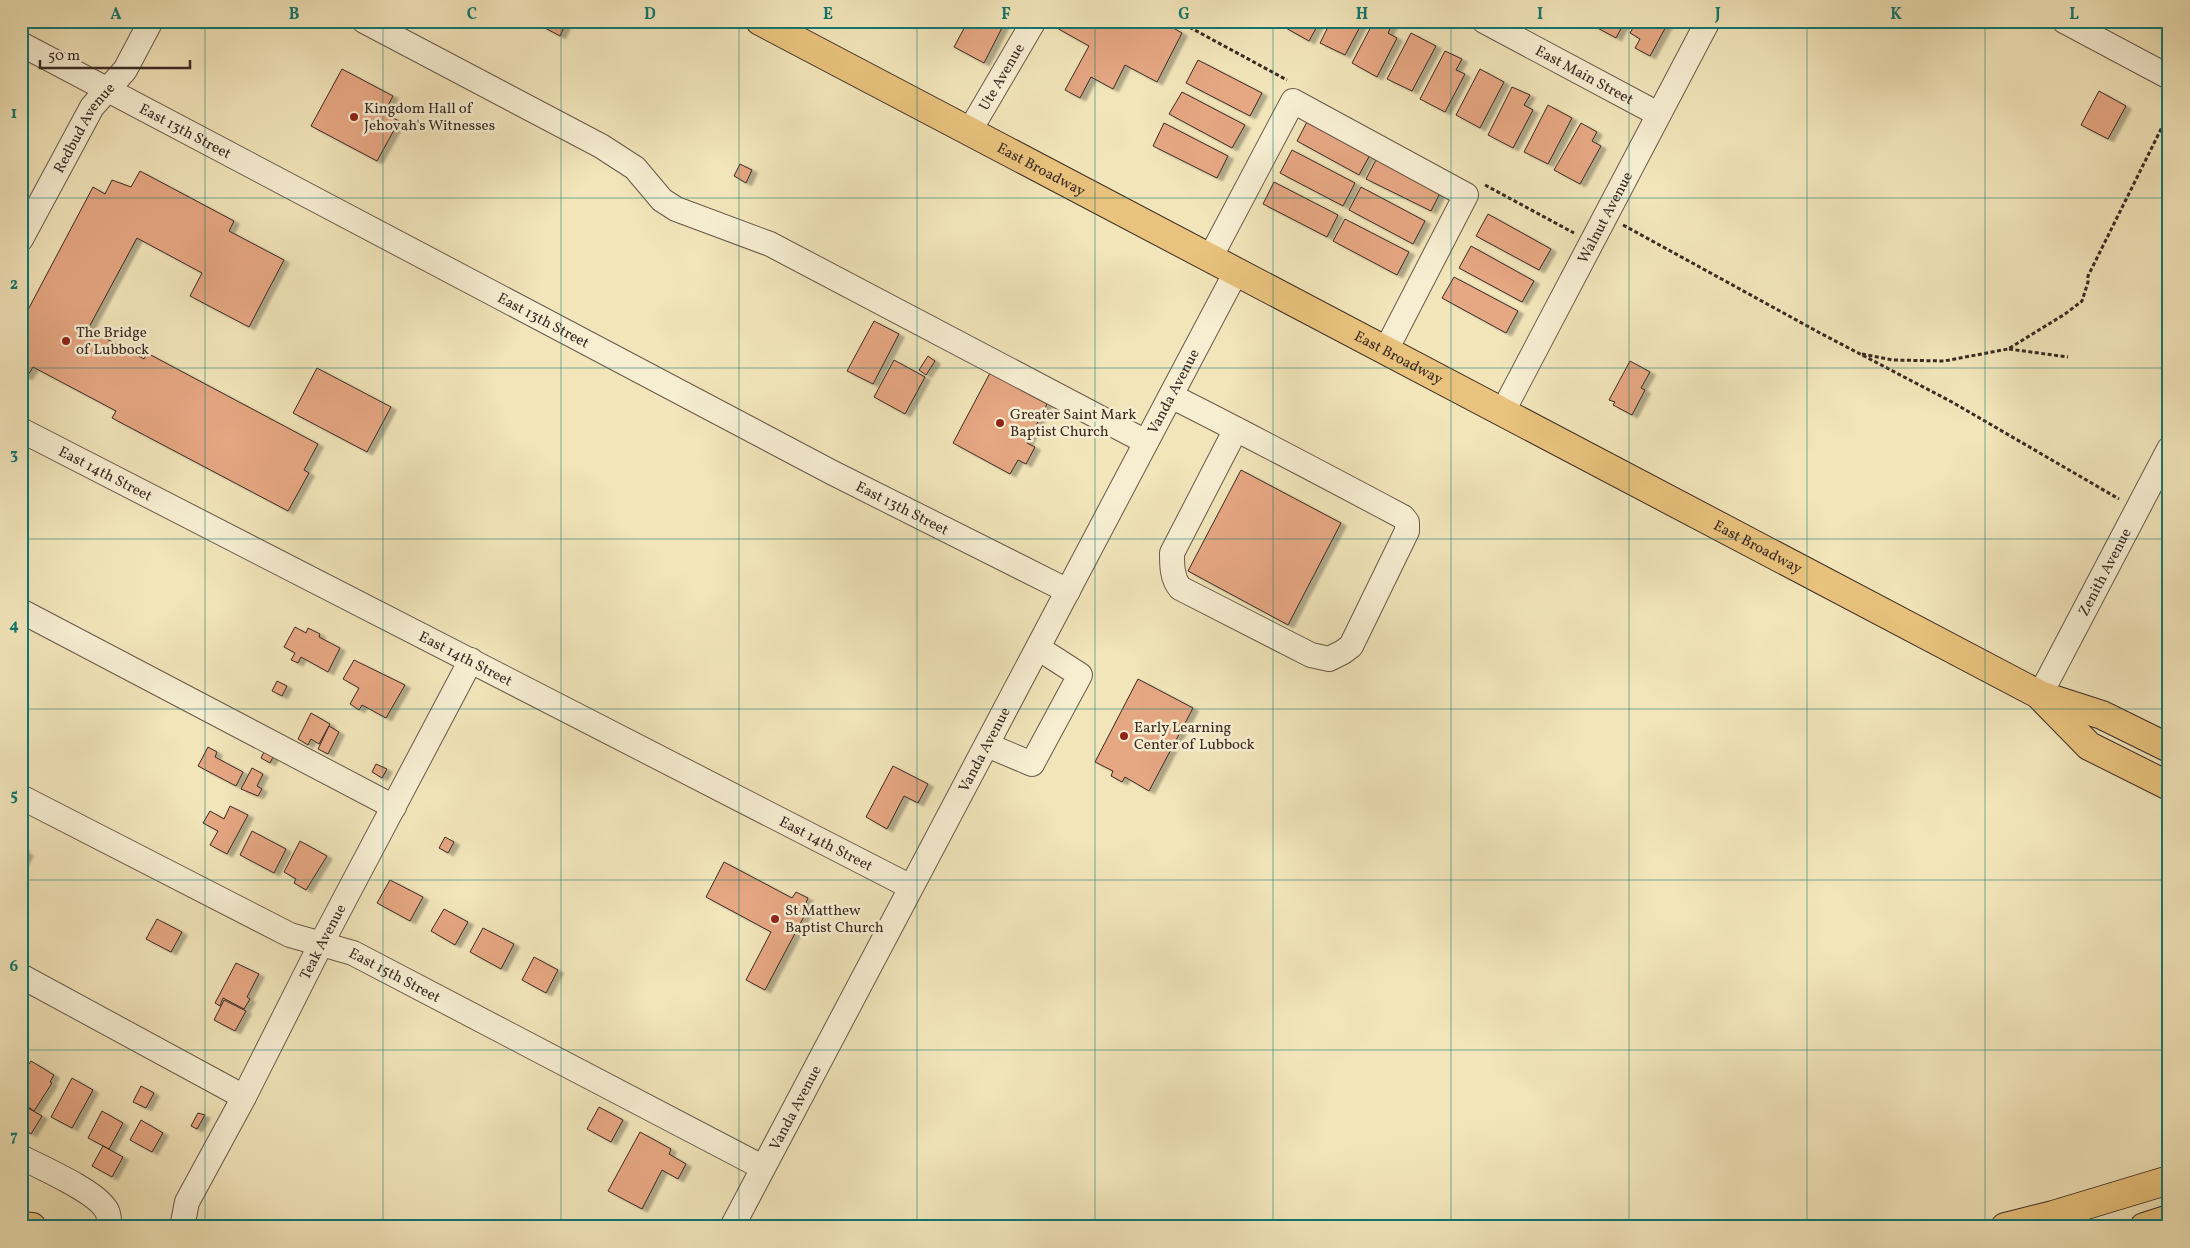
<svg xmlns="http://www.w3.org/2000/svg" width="2190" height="1248" font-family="Vollkorn,serif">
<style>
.building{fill:#e6a783;stroke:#3a2a24;filter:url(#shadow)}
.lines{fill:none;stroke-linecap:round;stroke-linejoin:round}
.minor-casing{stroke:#68594a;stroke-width:26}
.major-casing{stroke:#3a2a24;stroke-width:30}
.path{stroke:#3a2a24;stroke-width:3;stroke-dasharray:4 2.5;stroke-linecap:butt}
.minor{stroke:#f7eed2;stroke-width:24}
.major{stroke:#e9c27d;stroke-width:28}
.grid{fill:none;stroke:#0f766e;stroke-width:1;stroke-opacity:0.55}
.poi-dot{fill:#8f2418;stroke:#f7eed2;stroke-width:2}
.labels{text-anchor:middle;stroke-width:5;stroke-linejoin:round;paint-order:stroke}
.street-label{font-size:15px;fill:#3a2a24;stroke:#f7eed2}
.poi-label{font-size:15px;fill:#3a2a24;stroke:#f7eed2;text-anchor:start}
.neatline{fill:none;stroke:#0f766e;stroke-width:2}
.grid-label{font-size:16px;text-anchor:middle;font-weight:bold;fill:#0f766e}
</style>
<defs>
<filter id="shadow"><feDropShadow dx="5.5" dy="3" stdDeviation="1" flood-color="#0004"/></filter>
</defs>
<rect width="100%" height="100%" fill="#f2e5ba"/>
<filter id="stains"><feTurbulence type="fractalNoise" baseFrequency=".004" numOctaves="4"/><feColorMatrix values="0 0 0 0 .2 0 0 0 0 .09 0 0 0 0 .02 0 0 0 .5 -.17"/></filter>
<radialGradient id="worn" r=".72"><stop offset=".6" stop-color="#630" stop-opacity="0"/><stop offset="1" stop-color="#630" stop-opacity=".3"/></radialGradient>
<path class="building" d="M532,21H567L560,36Z
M968,21H1019L1016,27L1005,22L984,63L954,47Z
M1058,21H1161L1182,33L1157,82L1125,65L1113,89L1091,77L1080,98L1065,90L1089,46L1055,27Z
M1288,21H1320L1309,41L1284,27Z
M1331,21H1363L1345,55L1320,43Z
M1374,21L1393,23L1388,33L1397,38L1377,77L1352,63Z
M1594,21H1625L1616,38L1592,25Z
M1637,21H1669L1650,56L1635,48L1640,39L1630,33Z
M1411,33L1436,46L1412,91L1387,79Z
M1445,51L1462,59L1456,70L1465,74L1445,112L1420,99Z
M1198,60L1262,93L1250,116L1186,83Z
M342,69L393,96L384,113L399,121L377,161L311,126Z
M1480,69L1504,82L1480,128L1456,115Z
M1512,87L1530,95L1524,105L1533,110L1513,148L1488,135Z
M2099,91L2126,106L2108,139L2081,125Z
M1182,92L1245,125L1232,148L1169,114Z
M1548,105L1572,118L1548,164L1524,152Z
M1309,118L1371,153L1359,175L1297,141Z
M1164,123L1228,156L1217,178L1153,146Z
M1581,123L1597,132L1592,141L1601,146L1580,184L1554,170Z
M1292,150L1355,183L1343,206L1280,173Z
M1378,156L1442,189L1431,211L1366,179Z
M740,164L752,170L746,183L734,176Z
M140,171L234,221L229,231L284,260L249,327L190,296L202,273L137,238L88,329L144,359L147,353L318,444L304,470L309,473L288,511L112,418L116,411L33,367L27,377L21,374V323L93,187L105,194L112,180L131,187Z
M1274,182L1338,215L1327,237L1263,204Z
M1361,187L1425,221L1413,244L1349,210Z
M1488,214L1551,249L1539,270L1476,236Z
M1345,219L1409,252L1397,275L1333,241Z
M1471,246L1534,281L1522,302L1459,268Z
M1454,277L1518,311L1506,333L1442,298Z
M874,321L899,334L873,384L847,371Z
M928,356L935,361L926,375L919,370Z
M894,360L925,377L905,414L874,397Z
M1630,361L1650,372L1641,388L1645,390L1632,415L1613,405L1615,402L1609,400Z
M317,368L391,407L367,452L293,413Z
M990,373L1047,404L1027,443L1035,447L1026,464L1018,460L1010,474L953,443Z
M1241,470L1341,523L1288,625L1188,571Z
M295,627L306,633L308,628L320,634L319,637L340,648L328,672L301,657L298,663L291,660L295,653L284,647Z
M354,660L405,685L386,718L362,705L359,710L350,704L359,688L343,679Z
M1138,679L1193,708L1149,791L1125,777L1122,782L1111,776L1113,771L1095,762Z
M277,681L287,686L282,696L272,691Z
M311,713L330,724L319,744L311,739L308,745L298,739Z
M329,726L339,732L328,754L318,749Z
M208,747L217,752L215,757L243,772L236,786L198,766Z
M265,750L274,755L270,763L261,758Z
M376,764L387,769L382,778L372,772Z
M893,766L928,784L918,803L904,796L887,829L866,817Z
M252,768L263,774L257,786L262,789L258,796L241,789Z
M230,806L248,815L227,854L210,845L218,831L203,823L210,811L224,819Z
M252,831L286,849L274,873L240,855Z
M445,837L454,842L448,853L439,848Z
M300,841L327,856L306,890L294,883L296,879L284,872Z
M21,846L24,848L23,850L28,853L21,865Z
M724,862L792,898L796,892L808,898L805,905L809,907L765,990L746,980L771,932L706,897Z
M390,880L423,897L410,921L377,903Z
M444,909L468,922L455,945L431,931Z
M157,919L182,932L171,952L146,939Z
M483,928L514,944L501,969L470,952Z
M534,957L558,970L546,993L522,980Z
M236,963L259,974L247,997L250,999L244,1009L223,998L220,1006L215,1003Z
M224,1000L246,1011L235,1031L214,1020Z
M31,1061L54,1075L50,1082L52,1083L34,1111L21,1102V1070L24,1066L26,1068Z
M72,1078L93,1090L72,1128L51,1117Z
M141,1086L154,1093L146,1108L133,1102Z
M21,1104L42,1116L31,1134L21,1128Z
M599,1107L623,1120L611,1142L587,1129Z
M102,1111L123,1123L109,1149L88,1138Z
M198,1113L205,1115L197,1129L191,1126Z
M141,1120L163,1133L152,1152L130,1140Z
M640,1132L671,1149L669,1154L686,1164L678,1179L662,1170L642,1209L608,1191Z
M103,1146L123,1157L112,1177L92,1166Z"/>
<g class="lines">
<defs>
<g id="minor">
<path d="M364,21L601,146L635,168L662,200L676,209L770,244L1146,442"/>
<path id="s1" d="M1484,21L1658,114"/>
<path d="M2064,21L2169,77"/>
<path id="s2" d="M21,44L833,473L1068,591"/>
<path id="s3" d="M969,132L1034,21"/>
<path id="s4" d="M21,239L92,107L125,70L151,21"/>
<path d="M1210,258L1293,101L1466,195L1386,350"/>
<path d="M1171,396C1249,435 1326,476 1403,517L1407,522V531L1351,646L1343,652L1329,659L1311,655L1180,588C1172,578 1172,566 1172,553L1236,429"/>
<path id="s5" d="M1502,413L1708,21"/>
<path id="s6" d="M21,430L911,887"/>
<path d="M21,611L394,807"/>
<path id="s7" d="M2040,695L2169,449"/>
<path d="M987,745L1032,764L1080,675L1038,648"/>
<path id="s8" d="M21,797L290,935L353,953L762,1167"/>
<path d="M21,976L244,1097"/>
<path d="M21,1157C42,1168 93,1190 105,1208C109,1212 109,1221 110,1227"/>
<path id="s9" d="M182,1227L187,1202L244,1097L321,944L471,660"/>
<path id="s10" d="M732,1227L1236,272"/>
</g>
<g id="major">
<path id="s11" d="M760,21L2040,695L2102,715L2169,748"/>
<path d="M2042,698L2089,746L2169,786"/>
<path d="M21,1226L32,1227"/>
<path d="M2005,1227L2053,1215L2169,1180"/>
<path d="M2144,1227L2169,1219"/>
</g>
</defs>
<use href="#minor" class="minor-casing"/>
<use href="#major" class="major-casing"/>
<path class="path" d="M1178,21L1287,80
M1485,185L1574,233
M1623,225L1820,333L1952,402L2119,499
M2009,349L2068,357
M1862,354L1893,360L1944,361L2008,349L2065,314L2082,301L2088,282V276L2169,113"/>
<use href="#minor" class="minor"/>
<use href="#major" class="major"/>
</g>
<path class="grid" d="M205,21V1227M383,21V1227M561,21V1227M739,21V1227M917,21V1227M1095,21V1227M1273,21V1227M1451,21V1227M1629,21V1227M1807,21V1227M1985,21V1227M21,198H2169M21,368H2169M21,539H2169M21,709H2169M21,880H2169M21,1050H2169"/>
<g class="poi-dot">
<circle cx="354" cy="117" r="5"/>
<circle cx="66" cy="341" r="5"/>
<circle cx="1000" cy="423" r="5"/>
<circle cx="1124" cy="736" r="5"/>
<circle cx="775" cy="919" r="5"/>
</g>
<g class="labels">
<g class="street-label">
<text dy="5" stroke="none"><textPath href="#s1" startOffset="114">East Main Street</textPath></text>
<text dy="5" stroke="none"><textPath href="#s3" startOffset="64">Ute Avenue</textPath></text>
<text dy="5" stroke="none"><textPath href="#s4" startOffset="128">Redbud Avenue</textPath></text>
<text dy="5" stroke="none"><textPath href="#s2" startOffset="186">East 13th Street</textPath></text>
<text dy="5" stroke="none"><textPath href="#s11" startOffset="318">East Broadway</textPath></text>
<text dy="5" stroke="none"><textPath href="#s5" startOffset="221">Walnut Avenue</textPath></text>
<text dy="5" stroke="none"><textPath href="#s2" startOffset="591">East 13th Street</textPath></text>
<text dy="5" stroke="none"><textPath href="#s11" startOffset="722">East Broadway</textPath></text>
<text dy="5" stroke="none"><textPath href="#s10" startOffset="945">Vanda Avenue</textPath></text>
<text dy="5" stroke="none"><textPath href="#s6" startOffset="95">East 14th Street</textPath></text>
<text dy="5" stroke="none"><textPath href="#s2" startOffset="996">East 13th Street</textPath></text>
<text dy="5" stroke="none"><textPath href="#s11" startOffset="1128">East Broadway</textPath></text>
<text dy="5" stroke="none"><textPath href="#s7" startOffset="139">Zenith Avenue</textPath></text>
<text dy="5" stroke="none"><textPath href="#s6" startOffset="500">East 14th Street</textPath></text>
<text dy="5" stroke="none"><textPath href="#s10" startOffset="540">Vanda Avenue</textPath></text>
<text dy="5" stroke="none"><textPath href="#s6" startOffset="905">East 14th Street</textPath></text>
<text dy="5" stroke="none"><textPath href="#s9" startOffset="319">Teak Avenue</textPath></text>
<text dy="5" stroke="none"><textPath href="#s8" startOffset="415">East 15th Street</textPath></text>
<text dy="5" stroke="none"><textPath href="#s10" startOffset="135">Vanda Avenue</textPath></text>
</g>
<g class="poi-label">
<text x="364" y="113">Kingdom Hall of<tspan x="364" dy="17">Jehovah's Witnesses</tspan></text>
<text x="76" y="337">The Bridge<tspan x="76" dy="17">of Lubbock</tspan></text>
<text x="1010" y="419">Greater Saint Mark<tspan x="1010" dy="17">Baptist Church</tspan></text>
<text x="1134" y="732">Early Learning<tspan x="1134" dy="17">Center of Lubbock</tspan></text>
<text x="785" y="915">St Matthew<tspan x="785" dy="17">Baptist Church</tspan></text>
</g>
</g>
<rect width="2190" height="1248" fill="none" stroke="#f2e5ba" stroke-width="55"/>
<path d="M40 60v8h150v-8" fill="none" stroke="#3a2a24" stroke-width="2.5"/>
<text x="48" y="60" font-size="15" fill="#3a2a24" stroke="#f7eed2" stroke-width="4" paint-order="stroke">50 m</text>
<rect x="28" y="28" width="2134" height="1192" class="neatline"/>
<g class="grid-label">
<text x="116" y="19">A</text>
<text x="294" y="19">B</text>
<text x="472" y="19">C</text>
<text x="650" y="19">D</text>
<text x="828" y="19">E</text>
<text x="1006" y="19">F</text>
<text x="1184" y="19">G</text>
<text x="1362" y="19">H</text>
<text x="1540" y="19">I</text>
<text x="1718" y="19">J</text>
<text x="1896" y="19">K</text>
<text x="2074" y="19">L</text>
<text x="14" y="118">1</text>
<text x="14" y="289">2</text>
<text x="14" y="459">3</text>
<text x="14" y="630">4</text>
<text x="14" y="800">5</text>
<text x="14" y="971">6</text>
<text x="14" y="1141">7</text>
</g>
<rect width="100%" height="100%" filter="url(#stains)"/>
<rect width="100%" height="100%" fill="url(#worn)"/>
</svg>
